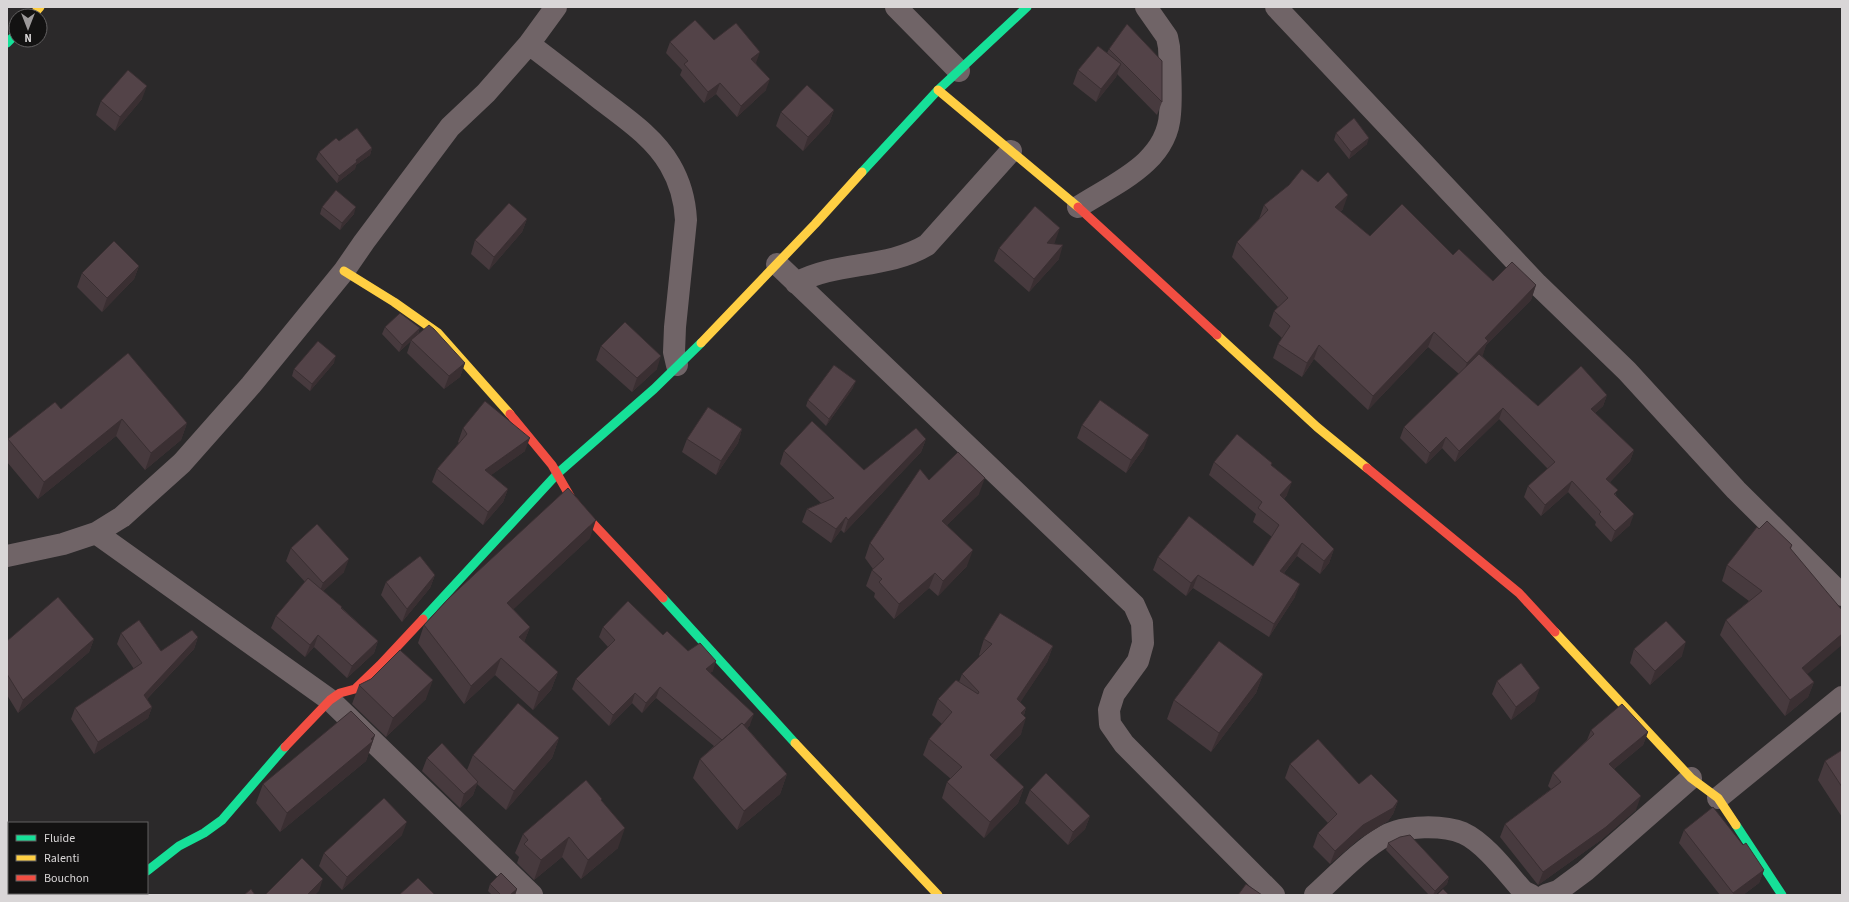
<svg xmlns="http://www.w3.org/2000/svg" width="1849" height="902" font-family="'Source Sans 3',sans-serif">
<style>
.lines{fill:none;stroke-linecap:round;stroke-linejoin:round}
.street{stroke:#706467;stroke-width:22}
.fast{stroke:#16e098;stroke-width:9}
.slow{stroke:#ffcf43;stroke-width:9}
.jam{stroke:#f24e42;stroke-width:9}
.wall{fill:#473a3e}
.shaded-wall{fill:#3a2f32}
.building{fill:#534348;stroke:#3a2f32}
</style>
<rect width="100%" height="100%" fill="#2b292a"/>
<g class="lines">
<path class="street" d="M896,7L959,71
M1276,7L1537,284L1627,371L1736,490L1842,595
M529,44C553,62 576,80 599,98C625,118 654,137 670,165C680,182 685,200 686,220L675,327L674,352L677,365
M1078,207C1115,183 1167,163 1170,114C1172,92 1170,69 1169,47L1167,37L1146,7
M777,264L1134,605L1142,623L1143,643L1138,661L1114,694L1109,710L1110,724L1124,744L1274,895
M796,283C837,261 887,269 927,245L1011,151
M96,533L330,700L532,895
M7,556L63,544L96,533L122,517L182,463L251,385L344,271L364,242L450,127L486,93L529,44L556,7
M1718,798L1842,697
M7,890L9,893
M117,895L119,893
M1315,895C1336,876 1360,850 1385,836C1404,825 1444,825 1463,833C1485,843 1507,873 1523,891L1531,895
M1546,895L1558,891L1585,871L1691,778"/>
<path class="fast" d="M7,43L16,34
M862,172L938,90L1027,7
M663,598L795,743
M423,619L558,473L654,389L701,343
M1736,825L1782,895
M147,871L179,846L204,833L222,820L285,747"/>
<path class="slow" d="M32,16L40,7
M938,90L1078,207
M344,271L394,302L438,333L510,414
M1217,335L1317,427L1367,468
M701,343L815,224L862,172
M1555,632L1691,778L1718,798L1736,825
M795,743L938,895"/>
<path class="jam" d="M1078,207L1217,335
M510,414L552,465L571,498L585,515L663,598
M1367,468L1519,593L1555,632
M285,747L330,700L340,693L355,689L380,665L423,619"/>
</g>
<path class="wall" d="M714,40L756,63L766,90L737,117L716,94L704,103L680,75L682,70L666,53L670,42Z
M1109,49L1162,102L1157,115L1117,74L1116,77L1096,102L1073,84L1078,70L1107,53Z
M142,99L115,131L96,115L101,101Z
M834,110L829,123L803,151L776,126L781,112Z
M1336,133L1367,144L1349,159L1334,140Z
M339,141L372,148L370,155L356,165L355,169L337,183L316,159L319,152Z
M1264,205L1343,209L1340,212L1370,236L1453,255L1493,281L1536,285L1531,300L1486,345L1482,356L1538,406L1607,395L1603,406L1595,413L1634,450L1630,461L1610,482L1630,525L1611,542L1595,525L1596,522L1568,492L1541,516L1524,497L1528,486L1548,469L1499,419L1455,462L1442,448L1426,464L1400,438L1404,427L1459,374L1428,347L1368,410L1314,359L1302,377L1273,358L1278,344L1282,338L1269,326L1274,311L1278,307L1232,257L1237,242L1259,219Z
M322,207L354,214L340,230L320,214Z
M527,219L522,232L489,270L471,254L475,240Z
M1055,242L1053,244L1059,259L1029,292L994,261L999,248Z
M139,266L134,279L102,312L77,287L82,273Z
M385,327L420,328L418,334L465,363L460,377L444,389L407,353L411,341L399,352L382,334Z
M601,346L657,369L632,392L596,360Z
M334,363L310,391L292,376L294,369Z
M853,388L826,426L806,406L808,400Z
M61,409L187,423L181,440L145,470L116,436L38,499L7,462V443L8,439Z
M1082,425L1144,448L1126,473L1077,438Z
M463,428L525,451L491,475L508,489L503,502L483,525L432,482L437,469L459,443L458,442Z
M742,429L738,443L716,475L682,452L687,439Z
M926,439L921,452L844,533L841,530L831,543L802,522L807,509L821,503L780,464L784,451L864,470Z
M1214,462L1272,463L1271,466L1287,495L1284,499L1334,549L1329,563L1320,574L1297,556L1284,573L1295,597L1269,637L1193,588L1186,596L1153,570L1158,557L1253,566L1272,537L1253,522L1256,514L1209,475Z
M929,480L979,494L947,525L967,566L938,596L929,588L894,619L874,597L875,593L866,586L872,570L873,569L865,558L870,543Z
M1759,529L1792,545L1791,549L1807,674L1814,682L1808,697L1785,716L1720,635L1726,620L1749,601L1722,581L1727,565Z
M590,538L513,609L530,627L524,642L558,672L551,690L533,710L495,675L464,704L418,643L424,625Z
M291,548L344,572L323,591L342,607V608L378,641L374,653L347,678L314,647L305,657L271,628L276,616L305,582L286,561Z
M435,575L430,588L402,622L381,595L386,582Z
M603,627L663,635L688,651L713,671L710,673L750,725L747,728L787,774L780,794L737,830L693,778L700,759L714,746L656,698L642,713L632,703L609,726L572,689L576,679L608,647L599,637Z
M121,633L161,651L198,637L194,649L147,699L152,707L148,718L94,754L71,719L75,708L134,669L117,644Z
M94,639L89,652L18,713L7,695V641Z
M984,639L1053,646L1047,662L1020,702L1026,708L1024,715L1021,734L995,760L1024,787L1018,803L984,838L942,798L947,782L951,779L923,755L929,739L942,724L932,715L938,699L959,682L962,674L980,656L979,655Z
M1634,649L1682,656L1650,685L1630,663Z
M1263,674L1256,693L1211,752L1167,719L1174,700Z
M1497,681L1535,701L1511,720L1492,694Z
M359,685L426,699L386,737L352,704Z
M1591,730L1648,732L1643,745L1614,769L1636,810L1601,840L1538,885L1500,837L1505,824L1551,789L1548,786L1553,773L1587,740Z
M375,735L366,761L280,832L256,803L263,784Z
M559,738L552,758L506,810L477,784L473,795L460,808L422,771L427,758L467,770L473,755Z
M1842,750V817L1818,780L1825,761Z
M1290,764L1359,784L1398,801L1393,814L1388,821L1359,839L1330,864L1313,847L1318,833L1328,823L1285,778Z
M1030,790L1090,816L1085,829L1068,845L1025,803Z
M602,799L601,801L618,848L581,879L562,857L534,880L517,863L519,857L515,853L523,834Z
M1684,830L1743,845L1764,870L1759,883L1743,895H1720L1679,843Z
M402,835L342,890L319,866L324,853Z
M1388,843L1449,877L1447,884L1435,895H1429L1386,850Z
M490,884L517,889L515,895H492L488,891Z"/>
<path class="shaded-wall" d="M760,52L756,63L747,70L751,59Z
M1121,64L1116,77L1096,102L1101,89Z
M770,79L766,90L737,117L741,106Z
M720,83L716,94L704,103L708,92Z
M147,86L142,99L115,131L120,117Z
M834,110L829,123L803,151L808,137Z
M1369,138L1367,144L1349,159L1351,152Z
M372,148L370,155L356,165L355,169L337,183L339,176L356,160Z
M1348,195L1343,209L1329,221L1335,207Z
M356,207L354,214L340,230L342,223Z
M527,219L522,232L489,270L494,257Z
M1060,228L1055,242L1042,257L1047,243Z
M1063,245L1059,259L1029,292L1034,279Z
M139,266L134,279L102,312L107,298Z
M1536,285L1531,300L1486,345L1483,355L1462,377L1467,363L1485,338Z
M420,328L417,335L399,352L402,345Z
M1434,332L1428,347L1368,410L1373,396Z
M1319,345L1314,359L1302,377L1307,363Z
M336,356L334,363L310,391L312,384Z
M661,356L657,369L632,392L637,378Z
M465,363L460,377L444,389L449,376Z
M856,381L853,388L826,426L829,419Z
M1607,395L1603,406L1587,420L1591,409Z
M1503,408L1499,419L1455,462L1459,451Z
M122,419L116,436L38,499L44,482Z
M187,423L181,440L145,470L151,453Z
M742,429L738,443L716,475L721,461Z
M1149,435L1144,448L1126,473L1131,460Z
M1446,437L1442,448L1426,464L1430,453Z
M530,438L525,451L480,483L485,470Z
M926,439L921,452L844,533L848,520Z
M1634,450L1630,461L1602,490L1606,479Z
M985,478L979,494L936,536L942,521Z
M1572,481L1568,492L1541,516L1545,505Z
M1292,482L1287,495L1275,508L1280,495Z
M508,489L503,502L483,525L488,512Z
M1634,514L1630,525L1611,542L1615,531Z
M846,517L841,530L831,543L836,529Z
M596,520L590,538L501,621L507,603Z
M1302,543L1297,556L1275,584L1280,571Z
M1334,549L1329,563L1320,574L1324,561Z
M973,550L967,566L938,596L943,581Z
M349,559L344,572L318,596L323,583Z
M935,573L929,588L894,619L899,604Z
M435,575L430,588L402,622L407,609Z
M1198,575L1193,588L1186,596L1191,583Z
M1300,584L1295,597L1269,637L1274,624Z
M530,627L523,645L519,637Z
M1842,634V645L1797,683L1802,668Z
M318,635L314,647L305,657L310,645Z
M198,637L194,649L140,706L144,695Z
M94,639L89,652L18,713L23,700Z
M378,641L374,653L347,678L352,666Z
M1686,642L1682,656L1650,685L1655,671Z
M1053,646L1047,662L1012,715L1017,699Z
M501,658L495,675L464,704L471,686Z
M716,661L713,671L702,679L706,669Z
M558,672L551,690L533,710L539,692Z
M1263,674L1256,693L1211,752L1219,733Z
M433,680L426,699L386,737L393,718Z
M1814,682L1808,697L1785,716L1790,700Z
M660,687L656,698L642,713L646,703Z
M1540,688L1535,701L1511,720L1516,707Z
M635,693L632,703L609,726L613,715Z
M152,707L148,718L94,754L98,742Z
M1026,708L1021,724L1026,718L1021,734L984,771L990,755L1021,713Z
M754,714L750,725L722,753L726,743Z
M1648,732L1643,745L1604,777L1609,764Z
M375,735L366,761L280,832L287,813Z
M559,738L552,758L506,810L514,791Z
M787,774L780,794L737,830L744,811Z
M478,782L473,795L460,808L464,794Z
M1024,787L1018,803L984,838L990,822Z
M1641,796L1636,810L1601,840L1538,885L1543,872Z
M1398,801L1393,814L1388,821L1359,839L1330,864L1335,851L1363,825Z
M1090,816L1085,829L1068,845L1073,832Z
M407,822L402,835L342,890L347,877Z
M625,828L618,848L581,879L588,860Z
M569,837L562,857L534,880L541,860Z
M1764,870L1759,883L1743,895H1733V893Z
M1449,877L1447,884L1435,895H1433L1435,891Z
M323,879L319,891L315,895H307Z
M517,889L515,895H510Z"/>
<path class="building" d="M695,20L714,40L736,23L760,52L751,59L770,79L741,106L720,83L708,92L684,64L688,61L670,42Z
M1127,24L1162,61V102L1109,49Z
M1098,46L1121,64L1101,89L1078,70Z
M128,70L147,86L120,117L101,101Z
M807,85L834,110L808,137L781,112Z
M1354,118L1369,138L1351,152L1336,133Z
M357,128L372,148L356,160L357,162L339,176L319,152L336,138L339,141Z
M1302,169L1318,182L1328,172L1348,195L1335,207L1370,236L1402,204L1453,255L1459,249L1493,281L1512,262L1536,285L1485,338L1488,341L1467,363L1434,332L1373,396L1319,345L1307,363L1278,344L1290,326L1274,311L1288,298L1237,242L1268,210L1264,205L1289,185Z
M336,190L356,207L342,223L322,207Z
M509,203L527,219L494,257L475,240Z
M1035,206L1060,228L1047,243L1063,245L1034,279L999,248Z
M114,241L139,266L107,298L82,273Z
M400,313L420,328L402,345L385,327Z
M625,322L661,356L637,378L601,346Z
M429,325L434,329L465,363L449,376L411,340Z
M318,341L336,356L312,384L294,369Z
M128,353L187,423L151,453L122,419L44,482L8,439L55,402L61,409Z
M1479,354L1538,406L1581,366L1607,395L1591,409L1634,450L1606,479L1618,490L1614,494L1634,514L1615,531L1599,514L1601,512L1572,481L1545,505L1528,486L1555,462L1503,408L1459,451L1446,437L1430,453L1404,427Z
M834,365L856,381L829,419L808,400Z
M1100,400L1149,435L1131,460L1082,425Z
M485,401L530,438L485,470L508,489L488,512L437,469L467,434L463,428Z
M708,407L742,429L721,461L687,439Z
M812,421L864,470L916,428L926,439L848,520L846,517L836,529L807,509L834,498L784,451Z
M1237,434L1272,463L1271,465L1292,482L1280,495L1334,549L1324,561L1302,543L1280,571L1300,584L1274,624L1198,575L1191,583L1158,557L1189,516L1253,566L1279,525L1258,508L1262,502L1214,462Z
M958,452L985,478L942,521L973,550L943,581L935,573L899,604L879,582L882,579L872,570L884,559L870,543L920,469L929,480Z
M568,488L596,520L507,603L530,627L519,637L558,672L539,692L501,658L471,686L424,625L449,598Z
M1767,521L1792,545L1790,548L1842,610V634L1802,668L1814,682L1790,700L1726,620L1762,591L1727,565L1757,527L1759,529Z
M317,524L349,559L323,583L291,548Z
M420,556L435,575L407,609L386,582Z
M308,578L342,607L341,608L378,641L352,666L318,635L310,645L276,616Z
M58,597L94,639L23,700L7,674V641Z
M628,601L663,635L667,631L688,651L700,643L716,661L706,669L754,714L744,725L742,723L722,740L660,687L646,703L635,693L613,715L576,679L615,640L603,627Z
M1000,613L1053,646L1017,699L1026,708L1021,713L1026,718L990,755L1024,787L990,822L947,782L962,767L929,739L952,712L938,699L956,680L978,694L979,692L962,674L992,644L984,639Z
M139,620L161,651L192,630L198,637L144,695L152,707L98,742L75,708L142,663L121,633Z
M1666,621L1686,642L1655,671L1634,649Z
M1219,641L1263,674L1219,733L1174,700Z
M400,650L433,680L393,718L359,685L371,679Z
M1521,663L1540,688L1516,707L1497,681Z
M518,703L559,738L514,791L473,755Z
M1622,704L1648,732L1609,764L1641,796L1606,827L1543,872L1505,824L1561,782L1553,773L1594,734L1591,730Z
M351,711L375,735L371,739L373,741L287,813L263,784Z
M742,723L787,774L744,811L700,759Z
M1318,739L1359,784L1371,774L1398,801L1393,808L1363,825L1335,851L1318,833L1337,814L1290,764Z
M442,743L478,782L464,794L427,758Z
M1842,750V787L1825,761Z
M1046,773L1090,816L1073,832L1030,790Z
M586,780L602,799L601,800L625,828L588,860L569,837L541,860L524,844L528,840L523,834Z
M384,798L407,822L347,877L324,853Z
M1713,807L1743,845L1746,843L1764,870L1733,893L1684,830Z
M1410,835L1449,877L1435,891L1388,843L1400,837Z
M302,858L323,879L307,895H265Z
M501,873L517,889L510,895H501L490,884Z
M418,878L435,895H399Z
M1246,884L1262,895H1238Z
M251,889L255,895H244Z
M1443,889L1449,895H1437Z"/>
<rect width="1849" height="902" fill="none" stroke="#d9d6d7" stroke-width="16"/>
<rect x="8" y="822" width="140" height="72" fill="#131212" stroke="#626061"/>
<rect x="16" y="835" width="20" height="6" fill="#16e098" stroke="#626061"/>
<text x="44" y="842" font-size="12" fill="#d9d6d7">Fluide</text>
<rect x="16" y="855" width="20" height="6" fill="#ffcf43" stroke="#626061"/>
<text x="44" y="862" font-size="12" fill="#d9d6d7">Ralenti</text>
<rect x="16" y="875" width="20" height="6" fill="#f24e42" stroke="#626061"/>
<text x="44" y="882" font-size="12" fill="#d9d6d7">Bouchon</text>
<g transform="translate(28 28) rotate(180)"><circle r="19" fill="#131212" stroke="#626061"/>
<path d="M0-3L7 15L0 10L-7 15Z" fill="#9c999a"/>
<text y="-6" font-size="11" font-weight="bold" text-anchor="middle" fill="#d9d6d7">N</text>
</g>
</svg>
